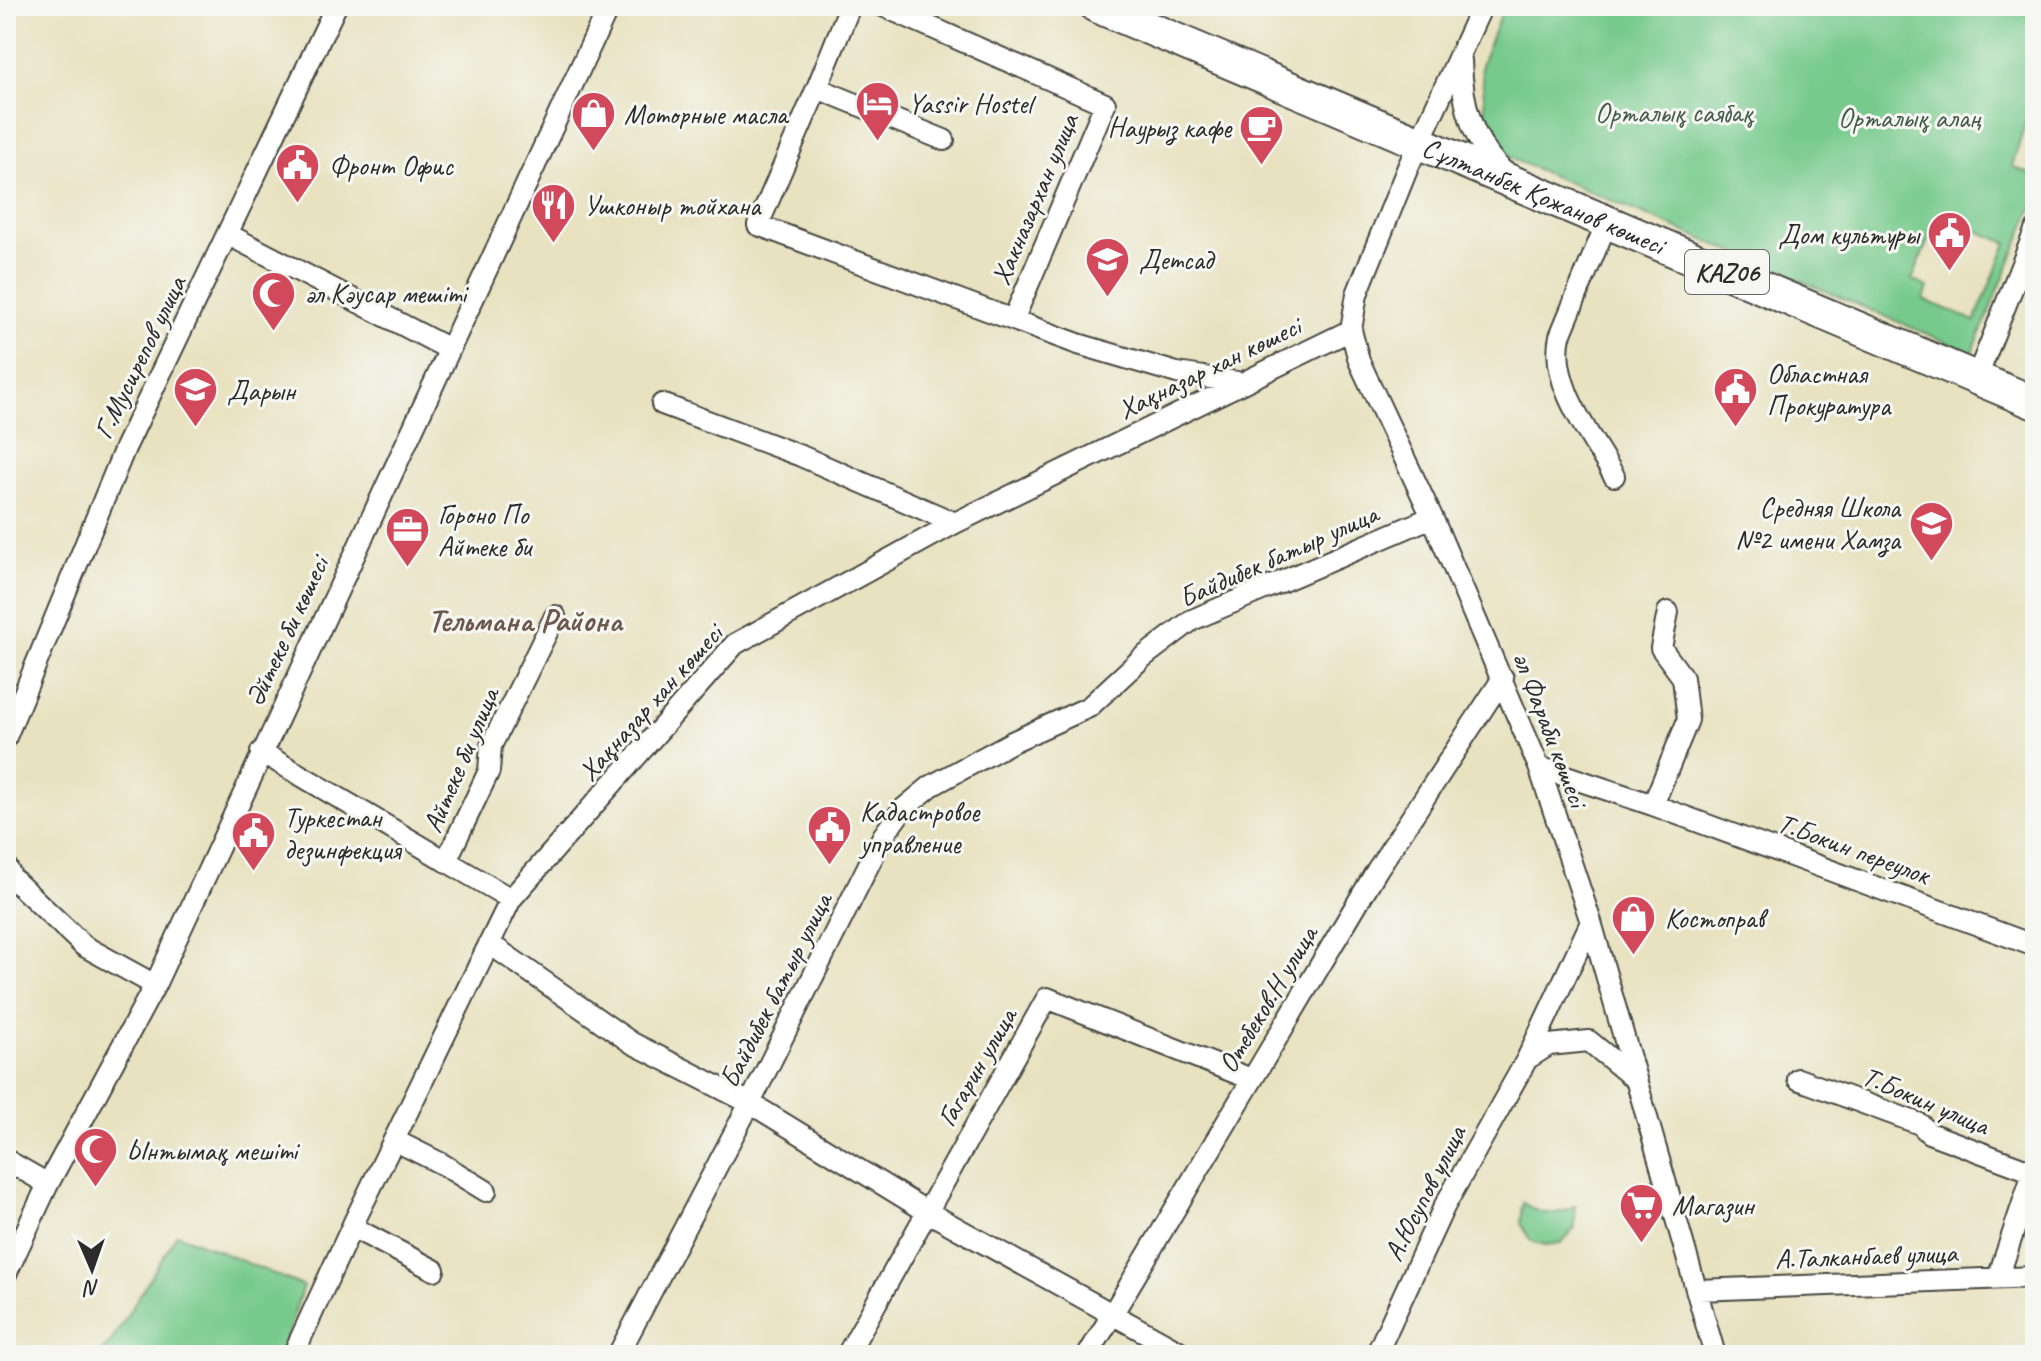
<svg xmlns="http://www.w3.org/2000/svg" width="2041" height="1361" font-family="Caveat,sans-serif">
<style>
.green{fill:#77ca8c;stroke:#517a5c;stroke-width:2;fill-rule:evenodd}
.lines{fill:none;stroke-linecap:round;stroke-linejoin:round}
.minor-casing{stroke:#474641;stroke-width:24}
.primary-casing{stroke:#474641;stroke-width:36}
.minor{stroke:#fff;stroke-width:20}
.primary{stroke:#fff;stroke-width:32}
.labels{text-anchor:middle;stroke-width:6;stroke-linejoin:round;paint-order:stroke}
.shield{fill:#f6f6f2;stroke:#686867;stroke-width:2}
.shield-label{font-size:26px;font-weight:bold;fill:#2b2b2b}
.poi-label{font-size:28px;fill:#2b2b2b;stroke:#f6f6f2;text-anchor:start}
.park-label{font-size:28px;fill:#425b48;stroke:#f6f6f2}
.street-label{font-size:28px;fill:#2b2b2b;stroke:#f6f6f2}
.quarter-label{font-size:32px;font-weight:bold;fill:#6c584d;stroke:#f6f6f2}
</style>
<rect width="100%" height="100%" fill="#f6f6f2"/>
<filter id="ink" filterUnits="userSpaceOnUse"><feTurbulence type="fractalNoise" baseFrequency=".0125" numOctaves="2"/><feDisplacementMap in="SourceGraphic" scale="16" xChannelSelector="R" yChannelSelector="G"/><feConvolveMatrix kernelMatrix="1 2 1 2 8 2 1 2 1" color-interpolation-filters="sRGB"/></filter>
<filter id="wash" filterUnits="userSpaceOnUse"><feTurbulence type="fractalNoise" baseFrequency=".006" numOctaves="4" result="noise"/><feDisplacementMap in="SourceGraphic" scale="32" xChannelSelector="R" yChannelSelector="G"/><feGaussianBlur stdDeviation="1.8" result="paint"/><feColorMatrix in="noise" values="0 0 0 0 0 0 0 0 0 0 0 0 0 0 0 0 0 1.4 0 .05"/><feComposite in="paint" operator="in"/></filter>
<g filter="url(#wash)">
<rect width="100%" height="100%" fill="#e8e2c0"/>
<path class="green" d="M1504,6H2001L2035,16V93L2012,166L2035,176V202L1972,353L1510,158L1486,119L1481,65ZM1965,226L2007,243L1975,321L1924,300L1928,287L1912,280L1933,228L1960,238Z
M1523,1202C1538,1216 1559,1217 1575,1205V1228L1561,1243L1545,1245L1531,1241L1521,1223Z
M177,1234L303,1286L281,1355H98L111,1342Z"/>
</g>
<g filter="url(#ink)">
<g class="lines">
<defs>
<path id="minor" d="M883,6L1105,104L1014,318
M1482,6L1408,167L1357,294L1351,330L1359,361L1432,517L1539,767L1591,922L1715,1355
M1461,60C1462,105 1472,143 1506,174
M817,88L850,6
M944,140L817,88L758,225L1078,344L1177,373L1237,382
M1607,222L1560,336C1549,384 1591,435 1614,476
M229,235L449,349
M1977,377L2035,231
M662,404L801,456L955,523
M6,737L125,448L336,6
M261,752L446,861L489,771L491,746L555,616
M1539,767L1653,805L2035,946
M1653,805L1688,720L1683,678L1661,648L1668,612
M446,861L511,899
M6,866L12,878L84,946L155,985
M490,944L632,1043L750,1103L926,1211L1186,1355
M1527,1059L1549,1045L1589,1041L1636,1080
M1798,1079L1920,1124L1929,1133L2033,1172
M394,1140L442,1164L486,1191
M6,1160L48,1184
M352,1227L434,1270
M6,1274L48,1184L155,985L609,6
M1998,1278L2035,1167
M1698,1290L2035,1277
M293,1355L355,1220L511,899L735,644L955,523L1351,330
M618,1355L750,1103L883,836L902,810L931,786L1012,742L1089,707L1142,658L1192,620L1432,517
M847,1355L1047,998L1251,1079
M1088,1355L1377,870L1503,678
M1376,1355L1444,1207L1527,1059L1591,922"/>
<g id="primary">
<path id="s1" d="M1096,6L2035,403"/>
</g>
</defs>
<use href="#minor" class="minor-casing"/>
<use href="#primary" class="primary-casing"/>
<use href="#minor" class="minor"/>
<use href="#primary" class="primary"/>
</g>
</g>
<defs>
<symbol id="hotel-pin" viewBox="-11 -11 22 30"><path d="M0 17L-7.5 6A9.5 9.5 0 1 1 7.5 6Z" fill="#d1495b" stroke="#f6f6f2"/><path d="M-6-4.5h1.5V1H6V5H4.5V3h-9V5H-6ZM-4 0a1.8 1.8 0 1 1 3.6 0ZM.5 0V-2.5h3Q6-2.5 6 0Z" fill="#fff"/></symbol>
<symbol id="shop-pin" viewBox="-11 -11 22 30"><path d="M0 17L-7.5 6A9.5 9.5 0 1 1 7.5 6Z" fill="#d1495b" stroke="#f6f6f2"/><path d="M-5-2.5h2.3a2.7 3.5 0 0 1 5.4 0H5L5.5 6h-11ZM-1.5-2.5h3a1.5 2.3 0 0 0-3 0Z" fill="#fff"/></symbol>
<symbol id="cafe-pin" viewBox="-11 -11 22 30"><path d="M0 17L-7.5 6A9.5 9.5 0 1 1 7.5 6Z" fill="#d1495b" stroke="#f6f6f2"/><path d="M-5.5-4.5H6V0H3Q3 3.5 0 3.5H-2.5Q-5.5 3.5-5.5 0ZM3-3.2v2h1.7v-2ZM-6 4.5H4V6H-6Z" fill="#fff"/></symbol>
<symbol id="civic-pin" viewBox="-11 -11 22 30"><path d="M0 17L-7.5 6A9.5 9.5 0 1 1 7.5 6Z" fill="#d1495b" stroke="#f6f6f2"/><path d="M-.6-6.5H3V-4.5H.6V-3L4-1V1h2V6H-6V1h2V-1L-.6-3ZM-1.2 2.5V6h2.4V2.5Z" fill="#fff"/></symbol>
<symbol id="restaurant-pin" viewBox="-11 -11 22 30"><path d="M0 17L-7.5 6A9.5 9.5 0 1 1 7.5 6Z" fill="#d1495b" stroke="#f6f6f2"/><path d="M-5-6h1v4h1v-4h1v4h1v-4h1v5L-1.5 .5V6h-2V.5L-5-1ZM5-6V6H3V1.5H1.5Q1.5-4 5-6Z" fill="#fff"/></symbol>
<symbol id="school-pin" viewBox="-11 -11 22 30"><path d="M0 17L-7.5 6A9.5 9.5 0 1 1 7.5 6Z" fill="#d1495b" stroke="#f6f6f2"/><path d="M0-5L7-2L0 1L-7-2ZM-4 1L0 2.5L4 1V4Q0 6-4 4Z" fill="#fff"/></symbol>
<symbol id="mosque-pin" viewBox="-11 -11 22 30"><path d="M0 17L-7.5 6A9.5 9.5 0 1 1 7.5 6Z" fill="#d1495b" stroke="#f6f6f2"/><path d="M3.5-4.9A6 6 0 1 0 3.5 4.9A5 5 0 1 1 3.5-4.9Z" fill="#fff"/></symbol>
<symbol id="university-pin" viewBox="-11 -11 22 30"><path d="M0 17L-7.5 6A9.5 9.5 0 1 1 7.5 6Z" fill="#d1495b" stroke="#f6f6f2"/><path d="M0-5L7-2L0 1L-7-2ZM-4 1L0 2.5L4 1V4Q0 6-4 4Z" fill="#fff"/></symbol>
<symbol id="office-pin" viewBox="-11 -11 22 30"><path d="M0 17L-7.5 6A9.5 9.5 0 1 1 7.5 6Z" fill="#d1495b" stroke="#f6f6f2"/><path d="M-6-3h4V-5.5h4V-3h4V5H-6ZM-1-4.5V-3h2v-1.5ZM-6 0V1H6V0Z" fill="#fff"/></symbol>
<symbol id="supermarket-pin" viewBox="-11 -11 22 30"><path d="M0 17L-7.5 6A9.5 9.5 0 1 1 7.5 6Z" fill="#d1495b" stroke="#f6f6f2"/><path d="M-6-5.5h2.5l.6 2H6L4.5 2H-2.5L-4.4-4H-6ZM-1.5 3.2a1.3 1.3 0 1 0 .1 0ZM3 3.2a1.3 1.3 0 1 0 .1 0Z" fill="#fff"/></symbol>
</defs>
<g fill-rule="evenodd">
<use href="#hotel-pin" x="852" y="78" width="51" height="69"/>
<use href="#shop-pin" x="568" y="88" width="51" height="69"/>
<use href="#cafe-pin" x="1236" y="102" width="51" height="69"/>
<use href="#civic-pin" x="272" y="140" width="51" height="69"/>
<use href="#restaurant-pin" x="528" y="180" width="51" height="69"/>
<use href="#civic-pin" x="1924" y="208" width="51" height="69"/>
<use href="#school-pin" x="1082" y="234" width="51" height="69"/>
<use href="#mosque-pin" x="248" y="268" width="51" height="69"/>
<use href="#civic-pin" x="1710" y="364" width="51" height="69"/>
<use href="#university-pin" x="170" y="364" width="51" height="69"/>
<use href="#school-pin" x="1906" y="498" width="51" height="69"/>
<use href="#office-pin" x="382" y="504" width="51" height="69"/>
<use href="#civic-pin" x="804" y="802" width="51" height="69"/>
<use href="#civic-pin" x="228" y="808" width="51" height="69"/>
<use href="#shop-pin" x="1608" y="892" width="51" height="69"/>
<use href="#mosque-pin" x="70" y="1124" width="51" height="69"/>
<use href="#supermarket-pin" x="1616" y="1180" width="51" height="69"/>
</g>
<g class="labels">
<rect class="shield" x="1685" y="250" width="84" height="44" rx="6"/>
<g class="shield-label">
<text x="1727" y="281">KАZ06</text>
</g>
<g class="poi-label">
<text x="908" y="113">Yassir Hostel</text>
<text x="624" y="124">Моторные масла</text>
<text x="1231" y="137" text-anchor="end">Наурыз кафе</text>
<text x="329" y="175">Фронт Офис</text>
<text x="584" y="215">Ушконыр тойхана</text>
<text x="1919" y="244" text-anchor="end">Дом культуры</text>
<text x="1139" y="269">Детсад</text>
<text x="305" y="303">әл Кәусар мешіті</text>
<text x="1767" y="383">Областная<tspan x="1767" dy="32">Прокуратура</tspan></text>
<text x="227" y="400">Дарын</text>
<text x="1900" y="517" text-anchor="end">Средняя Школа<tspan x="1900" dy="32">№2 имени Хамза</tspan></text>
<text x="438" y="524">Гороно По<tspan x="438" dy="32">Айтеке би</tspan></text>
<text x="860" y="821">Кадастровое<tspan x="860" dy="32">управление</tspan></text>
<text x="284" y="827">Туркестан<tspan x="284" dy="32">дезинфекция</tspan></text>
<text x="1665" y="928">Костоправ</text>
<text x="127" y="1160">Ынтымақ мешіті</text>
<text x="1672" y="1215">Магазин</text>
</g>
<g class="park-label">
<text x="1674" y="122">Орталық саябақ</text>
<text x="1909" y="127">Орталық алаң</text>
</g>
<g class="street-label">
<text dy="10" stroke="none"><textPath href="#s1" startOffset="486">Сұлтанбек Қожанов көшесі</textPath></text>
<text transform="translate(1034 199) rotate(-67)" y="10">Хакназархан улица</text>
<text transform="translate(139 357) rotate(-64)" y="10">Г.Мусирепов улица</text>
<text transform="translate(1209 367) rotate(-26)" y="10">Хақназар хан көшесі</text>
<text transform="translate(1278 555) rotate(-24)" y="10">Байдибек батыр улица</text>
<text transform="translate(286 631) rotate(-65)" y="10">Әйтеке би көшесі</text>
<text transform="translate(650 702) rotate(-48)" y="10">Хақназар хан көшесі</text>
<text transform="translate(1551 729) rotate(69)" y="10">әл Фараби көшесі</text>
<text transform="translate(460 760) rotate(-67)" y="10">Айтеке би улица</text>
<text transform="translate(1854 848) rotate(20)" y="10">Т.Бокин переулок</text>
<text transform="translate(775 990) rotate(-63)" y="10">Байдибек батыр улица</text>
<text transform="translate(1267 999) rotate(-59)" y="10">Отебеков.Н улица</text>
<text transform="translate(976 1067) rotate(-60)" y="10">Гагарин улица</text>
<text transform="translate(1926 1100) rotate(23)" y="10">Т.Бокин улица</text>
<text transform="translate(1424 1193) rotate(-63)" y="10">А.Юсупов улица</text>
<text transform="translate(1866 1255) rotate(-2)" y="10">А.Талканбаев улица</text>
</g>
<g class="quarter-label">
<text x="525" y="631">Тельмана Района</text>
</g>
</g>
<rect width="2041" height="1361" fill="none" stroke="#f6f6f2" stroke-width="32"/>
<g transform="translate(92 1269) rotate(178)" stroke="#f6f6f2" stroke-width="6" paint-order="stroke">
<path d="M0-6L14 30L0 20L-14 30Z" fill="#2b2b2b"/>
<text y="-12" font-size="22" font-weight="bold" text-anchor="middle" fill="#2b2b2b">N</text>
</g>
</svg>
